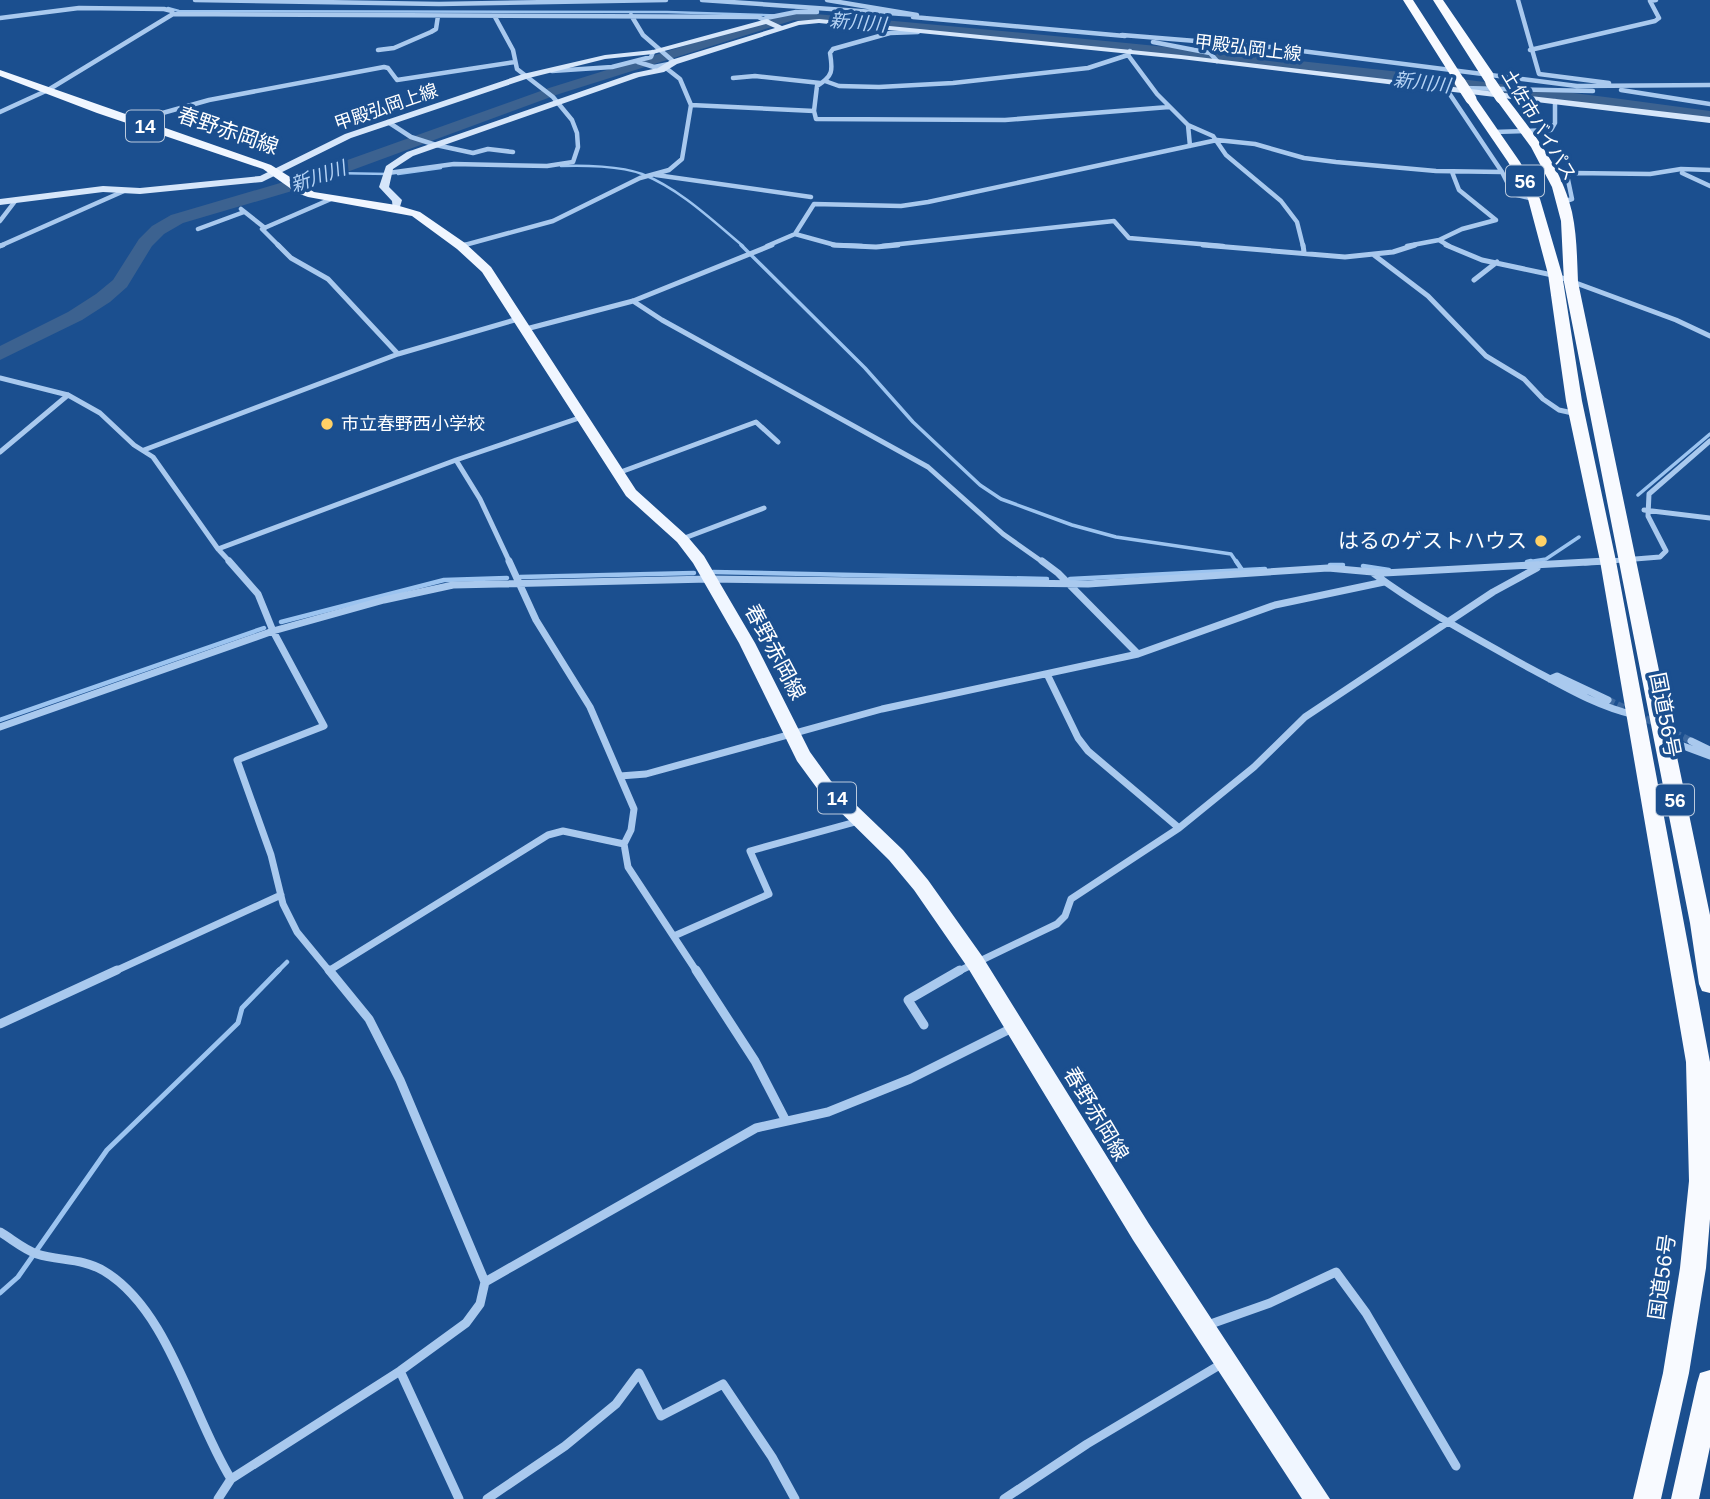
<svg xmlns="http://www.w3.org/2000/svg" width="1710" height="1499" font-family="Arial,'Noto Sans JP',sans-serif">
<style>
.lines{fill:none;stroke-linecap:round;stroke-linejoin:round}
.stream-far3{stroke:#9cc4f0;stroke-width:2.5}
.stream-far2{stroke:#9cc4f0;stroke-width:3.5}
.stream-far1{stroke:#9cc4f0;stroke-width:4.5}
.stream{stroke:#9cc4f0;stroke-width:5}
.river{fill:#3c6290;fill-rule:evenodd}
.minor-tunnel{stroke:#3d69a0;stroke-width:7;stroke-dasharray:7 3.5;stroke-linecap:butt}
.minor-far3{stroke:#a9c9ee;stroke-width:4.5}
.minor-far2{stroke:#a9c9ee;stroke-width:5}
.minor-far1{stroke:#a9c9ee;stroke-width:7}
.minor{stroke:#a9c9ee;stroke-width:9}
.secondary{fill:#d6e6fa;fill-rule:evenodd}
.primary{fill:#f0f6ff;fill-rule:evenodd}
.trunk{fill:#f8faff;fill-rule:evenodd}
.trunk-bridge{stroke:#f8faff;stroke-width:11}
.poi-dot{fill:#ffd166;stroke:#1b4f8f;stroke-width:2.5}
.labels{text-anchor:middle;stroke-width:7;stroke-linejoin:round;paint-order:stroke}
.far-street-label{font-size:18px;fill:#fff;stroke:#1b4f8f}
.far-poi-label{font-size:18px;fill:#fff;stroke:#1b4f8f;text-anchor:start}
.far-water-label{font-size:19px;font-style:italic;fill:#b5d3f5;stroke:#1b4f8f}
.shield{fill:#1b4f8f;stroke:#bbcadd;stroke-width:2}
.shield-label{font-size:19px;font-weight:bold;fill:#fff}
.street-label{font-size:21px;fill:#fff;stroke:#1b4f8f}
.poi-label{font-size:21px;fill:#fff;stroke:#1b4f8f;text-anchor:end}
</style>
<rect width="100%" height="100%" fill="#1b4f8f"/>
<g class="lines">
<path class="stream-far3" d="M168,8L179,11L667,12L793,16
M561,166C583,165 621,166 642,174C680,189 712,220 743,246
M330,173L389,174
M398,174L441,168"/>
<path class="stream-far2" d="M741,245L865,368L913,422L980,485L1001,499L1072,525L1116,537L1231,554L1237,563
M1638,495L1710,434
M1527,562L1546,559L1579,537"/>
<path class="stream-far1" d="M1236,561L1242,570
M1527,562L1531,561
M1330,565H1343
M1363,566L1389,570
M713,572L1047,579
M520,577L694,573
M1070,579L1265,569
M281,622L444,580L507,578
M0,720L264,628
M277,972L287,962"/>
<path class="stream" d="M0,1293L18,1277L107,1150L238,1023L242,1008L279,970"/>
<path class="river" d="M793,12C1099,39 1406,69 1710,111V121L1582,103L1059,44L794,20L559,94L309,186L183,223L164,234L152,246L127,287L110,302L82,320L0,360V346L68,312L96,294L113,280L139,239L152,226L171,215L297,178L549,88Z"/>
<path class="minor-tunnel" d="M1608,700L1691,741"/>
<path class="minor-far3" d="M195,0L439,4L666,0
M702,0L917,15L827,0
M1518,0L1539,74L1609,83
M631,15L643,35L674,62
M913,17L1125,36
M0,18L79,8L164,9L172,11L173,14
M766,18L796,12H817
M918,32L890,33L833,49L830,53C833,71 833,76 817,86L814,111L816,119L1005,120L1169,107
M1122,35L1270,47L1577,86L1710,85
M1153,42L1210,53L1217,61
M378,50L394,48L431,32L436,29L438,16
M1530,50L1655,21L1659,18L1650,1L1656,0
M1130,51L1128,55L1157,94L1188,125L1190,146
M638,62L654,67L669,64
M666,68L680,79L691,105L814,111
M552,71L612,67L651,57L653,52
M733,78L755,76L820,83
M825,81L839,86L879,87L953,83L1088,68L1128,55
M1445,87L1502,172L1513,194L1534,199
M1462,88L1593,91
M1621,90L1710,104
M0,112L48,90L173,14L758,17L767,21
M134,121L209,100L384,67L388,68L397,80L515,62
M388,122L411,137L436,145L473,153L488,149L513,152
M1188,125L1213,136L1226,155L1281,201L1297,222L1303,246
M1494,132L1551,130L1555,123V101
M388,173L454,164L547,166L573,162L578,147L577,133L572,120L553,97L517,69L513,50L495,17
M1682,173L1710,186
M656,175L811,197
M1563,202L1572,199L1567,175L1573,173L1650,174L1681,169L1710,170
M241,209L265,228
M0,221L16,200
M198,229L244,212
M795,234L835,245L862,246
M0,246L124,191
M279,246L262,229L331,199
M461,246L553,221L640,178L669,170L682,159L691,105
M767,246L795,234L814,204L901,206L928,202L1217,140L1255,144L1304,158L1336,162L1436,171L1502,172
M882,246L1114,221L1129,238L1223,246
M1407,246L1439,240
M1449,246L1439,240L1462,229L1496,220L1459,190L1452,172"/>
<path class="minor-far2" d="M278,245L291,258L328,279L398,354L518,319
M833,245L876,247L898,245
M1203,245L1345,257L1393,252L1415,245
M1303,245L1304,252
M1446,245L1482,260L1557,276L1676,320L1710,336
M0,246L3,245
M461,246L466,245
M1374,255L1428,296L1486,356L1524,379L1543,399L1559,410L1577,414
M1474,280L1497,262
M633,301L662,320L928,467L1003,534L1044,563
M526,329L633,301L772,245
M0,378L68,395L100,413L134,445L153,457L218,549
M144,450L398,354
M0,452L68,395
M618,473L756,422L778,442
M1644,510L1710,518
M682,539L764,508
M231,563L218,549L456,460
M510,563L480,499L456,460L582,417
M1585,563L1660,557L1666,551L1648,516L1649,494L1710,441"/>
<path class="minor-far1" d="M229,561L258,594L273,631L324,726L237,760L271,855L283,904L297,932L330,972
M1373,573C1420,608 1472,636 1524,665C1560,684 1595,706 1635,715
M1138,654L1275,605L1384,582
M1550,679L1557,676L1608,700
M0,727L273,631L384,600L453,585L709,579L1088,584L1328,568L1384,573L1606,561
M1667,740L1710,756
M1691,741L1710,750
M620,776L646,774L882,709L1138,654L1058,573L1042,561
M1179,828L1254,767L1305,717L1493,592L1537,568
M624,844L628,867L697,972
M674,936L769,894L750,851L859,821
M330,970L548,835L563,831L624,844L631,830L634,809L590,707L536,620L509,561
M113,972L281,895
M957,972L1057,924L1065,916L1071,899L1179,828L1088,751L1078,738L1047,674"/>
<path class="minor" d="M696,970L755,1061L786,1121
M0,1024L117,970
M924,1025L908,1000L960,970
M0,1232C12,1239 23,1249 37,1254C59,1261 83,1258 104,1271C169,1310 192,1416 231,1479
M485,1282L756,1128L828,1112L910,1079L1014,1027
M1205,1326L1270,1303L1336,1272L1366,1313L1456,1466
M400,1371L459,1499
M218,1499L231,1479L400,1371L466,1323L480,1304L485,1282L400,1080L369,1019L329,970
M487,1499L565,1446L616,1404L639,1373L661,1416L723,1384L772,1457L795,1499
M1004,1499L1087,1444L1223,1363"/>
<path class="secondary" d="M767,19L782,26L798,21L819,19L1181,55L1710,117V123L1181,59L819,23L799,25L677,64L664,72L639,77L413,156L393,169L389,187L402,200L399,210H393L392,201L379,187L386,166L407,152L634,73L658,68L671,60L775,28L766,24L653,54L605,59L529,78L351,138L262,182L140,194L103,192L0,205V199L103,186L140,188L260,176L345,134L523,74L605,55L653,50Z"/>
<path class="primary" d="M0,70L271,165L314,192L396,205L420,212L465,243L491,267L636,490L687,536L704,556L755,643L810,752L831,781L903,850L928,880L982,956L1149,1224L1330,1499H1302L1133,1240L968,968L914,890L889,860L819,791L797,761L739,643L693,563L677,542L626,496L482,272L457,249L412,216L308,197L297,193L263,169L97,113L0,76Z"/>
<path class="trunk" d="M1403,0H1413L1466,82L1464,84H1456Z
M1433,0H1443L1493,73L1495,85H1487Z
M1497,96H1505C1532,131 1562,168 1572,212C1577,235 1577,259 1578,282L1710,915V993L1702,991L1699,984L1690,923L1564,282L1561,221L1552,187L1531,147L1495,98Z
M1467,97H1475L1520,162L1540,199L1562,274L1582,401L1616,561L1710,1062V1219L1706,1268L1689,1373L1661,1499H1633L1663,1373L1680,1268L1689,1181L1686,1062L1600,561L1566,401L1548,274L1528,199L1508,162L1465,99Z
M1710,1370V1447L1699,1499H1671L1697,1383L1700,1373Z"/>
<path class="trunk-bridge" d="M1460,82L1471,99
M1491,83L1501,98"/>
</g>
<g class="poi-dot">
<circle cx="327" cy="424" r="7"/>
<circle cx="1541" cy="541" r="7"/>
</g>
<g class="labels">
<g class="far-street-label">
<text transform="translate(1248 48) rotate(7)" y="6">甲殿弘岡上線</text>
<text transform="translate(386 107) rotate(-19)" y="6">甲殿弘岡上線</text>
<text transform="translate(1539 125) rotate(59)" y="6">土佐市バイパス</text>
</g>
<g class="far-poi-label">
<text x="341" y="430">市立春野西小学校</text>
</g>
<g class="far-water-label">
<text transform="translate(858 22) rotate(5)" y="7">新川川</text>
<text transform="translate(1422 82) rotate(7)" y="7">新川川</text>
<text transform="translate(318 176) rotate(-19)" y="7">新川川</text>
</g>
<g class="shield">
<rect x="126" y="110.5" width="38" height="31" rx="5"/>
<rect x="1506" y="165.5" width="38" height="31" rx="5"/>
<rect x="818" y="782.5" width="38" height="31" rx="5"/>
<rect x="1656" y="784.5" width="38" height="31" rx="5"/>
</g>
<g class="shield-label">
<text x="145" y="133">14</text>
<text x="1525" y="188">56</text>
<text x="837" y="805">14</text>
<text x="1675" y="807">56</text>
</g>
<g class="street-label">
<text transform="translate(228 131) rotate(19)" y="7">春野赤岡線</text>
<text transform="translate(775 652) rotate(62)" y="7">春野赤岡線</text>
<text transform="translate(1665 715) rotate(79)" y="7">国道56号</text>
<text transform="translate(1096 1114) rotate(59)" y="7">春野赤岡線</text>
<text transform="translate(1662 1277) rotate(-82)" y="7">国道56号</text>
</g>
<g class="poi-label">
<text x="1527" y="548">はるのゲストハウス</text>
</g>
</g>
</svg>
